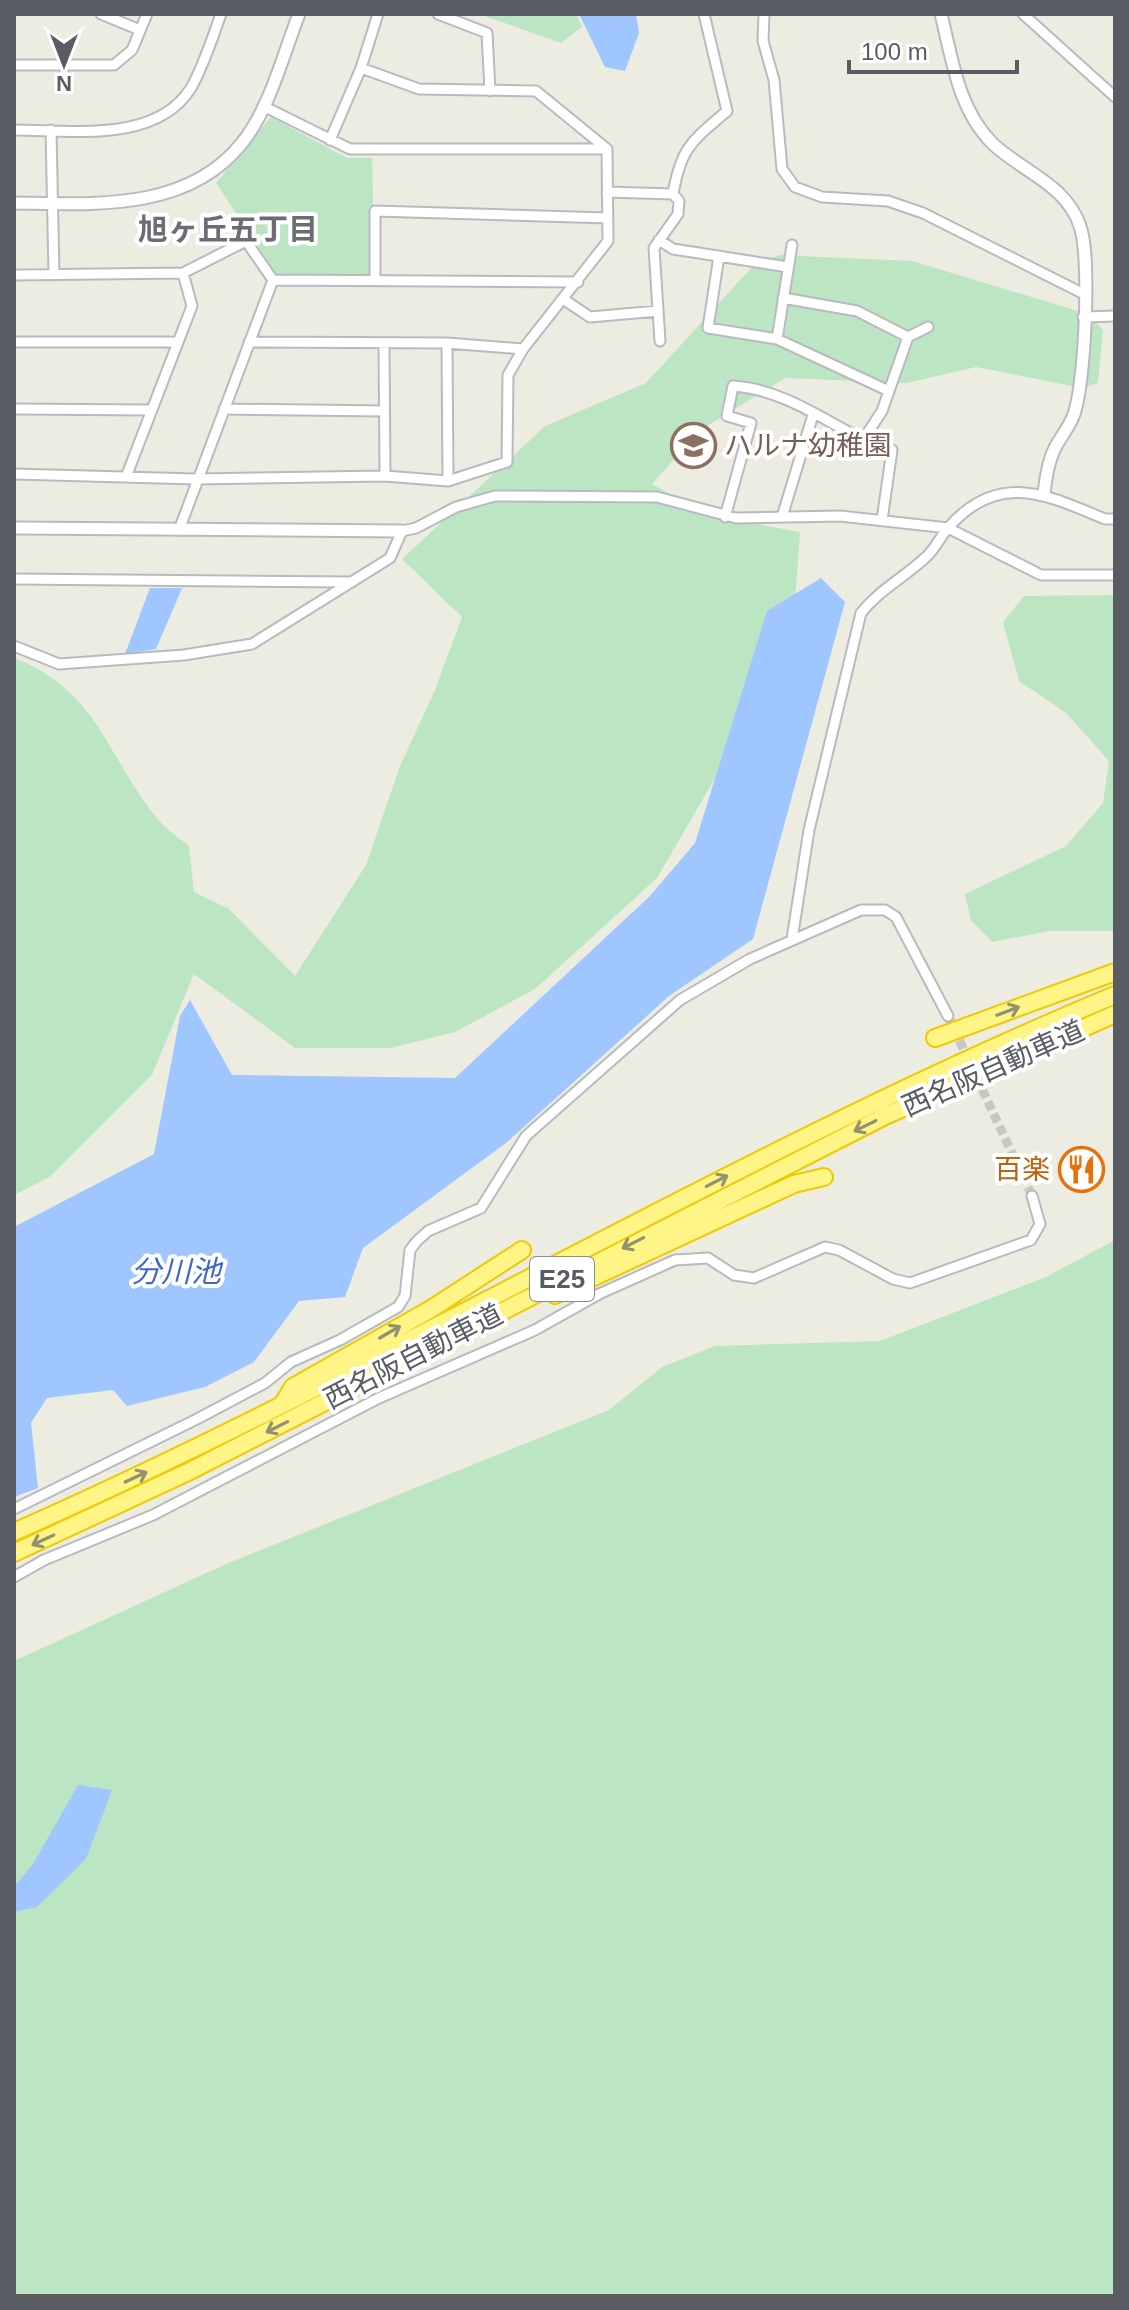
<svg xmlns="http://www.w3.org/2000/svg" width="1129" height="2310" font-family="Helvetica,'Noto Sans JP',sans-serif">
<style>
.green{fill:#bce6c3}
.water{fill:#9fc6ff}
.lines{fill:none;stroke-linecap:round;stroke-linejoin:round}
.minor-tunnel{stroke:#c8c8c1;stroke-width:9;stroke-dasharray:9 4.5;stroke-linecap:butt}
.minor-casing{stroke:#b9bac0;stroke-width:13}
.tertiary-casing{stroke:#b9bac0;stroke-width:15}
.motorway-casing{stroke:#eeca00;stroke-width:20}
.minor{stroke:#fff;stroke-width:9}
.tertiary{stroke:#fff;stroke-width:11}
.motorway{stroke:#fff486;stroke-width:16}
.oneway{stroke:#93916f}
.labels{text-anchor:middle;stroke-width:8;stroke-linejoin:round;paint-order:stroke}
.shield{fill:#fff;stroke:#8b8d91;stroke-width:2}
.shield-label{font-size:26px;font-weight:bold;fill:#595c62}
.education-label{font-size:28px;fill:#785e54;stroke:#fff;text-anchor:start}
.street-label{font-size:28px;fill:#595c62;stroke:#fff}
.food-label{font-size:28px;fill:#c56008;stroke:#fff;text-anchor:end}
.neighbourhood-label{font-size:30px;font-weight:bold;fill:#6a6e74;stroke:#fff}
.water-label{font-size:30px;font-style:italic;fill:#3e6ac6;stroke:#fff}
</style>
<rect width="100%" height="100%" fill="#edece1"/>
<path class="green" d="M479,14H576L582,27L561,43Z
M271,117L347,158H372L375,275H277L216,183Z
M779,255L912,261L1088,314L1103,330L1098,383L1082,388L976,367L907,383L785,378L699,431L652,484L710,516L800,532L795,601L758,697L710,787L657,878L535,989L455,1032L391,1048H295L194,974L152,1075L51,1176L14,1195V658C98,691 105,753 156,817C164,828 178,837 189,846L194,892L229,909L295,976L366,865L400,766L435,690L462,617L402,559L545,426L646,383L753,266Z
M1115,595V931H1050L992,942L971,920L965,894L1066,846L1103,803L1109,761L1066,713L1019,681L1003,622L1024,596Z
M1115,1240V2296H14V1661L226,1564L609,1410L662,1367L715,1346L880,1341L1046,1277Z"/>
<path class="water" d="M579,14H636L639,33L625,71L605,67Z
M821,578L845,602L753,939L669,996L506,1143L363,1248L345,1297L299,1301L254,1362L205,1387L127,1406L113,1390L47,1398L31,1423L38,1488L14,1497V1227L154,1154L180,1016L190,1000L232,1075L455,1078L650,896L695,843L767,611Z
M150,588H182L156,649L125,654Z
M78,1785L112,1790L86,1859L37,1907L14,1912V1887L33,1864Z"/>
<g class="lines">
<path class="minor-tunnel" d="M948,1016L1032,1196"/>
<defs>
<path id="minor" d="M101,14L140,30
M438,14L487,33L490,91
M764,14L763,41L774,80L782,169L795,187L822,197L888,201L923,213L1084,294
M1023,14L1115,97
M14,65H114L132,50L147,14
M263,106L350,149H607
M14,130C70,130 156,144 191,88C204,65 212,39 221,14
M51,130L54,275
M330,140L361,68L378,14
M607,192L673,194
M659,240L673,249L788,267
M719,256L708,328L777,339L889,391
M14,275L183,273L246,241L273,280
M375,278V211L608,218
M273,280L578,282
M783,298L857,311L908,337L928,327
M563,299L590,317L658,311
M1083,317L1115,316
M777,339L792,245
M660,341L654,248L678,214L679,201L673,194C681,147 692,141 727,111L704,14
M14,342H175
M249,342L447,343L523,349
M447,343L448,481
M384,344L385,476
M14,409L149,410
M224,409L384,411
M14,474L196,479L385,476L448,481L507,462L508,375L523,349L608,241L607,149L536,91L419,89L361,68
M126,477L192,306L183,273
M725,517L751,423L727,416L733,386C781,389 821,418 863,440L882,411L908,337
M782,517L813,415
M882,520L892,450
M179,530L273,280
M14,579L352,582
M14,646L59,664L184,655L252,644L390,558L402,531L416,528L456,507L495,496L657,497L736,518L840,516L948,528L1041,575H1115
M792,939L809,830L861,613C879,590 905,577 926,557C936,548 940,537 948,528C999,469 1049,496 1105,519H1115
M14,1509L197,1419L265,1383L291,1362L340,1340L398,1307L405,1296L410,1250L417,1241L428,1231L481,1208L526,1136L680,1000L750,959L861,910H885L896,917L948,1016
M14,1577L44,1560L153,1515L379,1398L535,1330L599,1294L675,1260L708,1258L734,1275L754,1278L825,1247L839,1250L893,1279L910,1283L1031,1240L1040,1224L1032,1196"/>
<path id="tertiary" d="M941,14C952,58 958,109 992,143C1021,171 1066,184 1080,226C1091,257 1085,383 1074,414C1070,426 1062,435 1056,446C1048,461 1046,478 1044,493
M14,203C93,204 187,212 242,143C270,108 283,55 299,14
M14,528L402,531"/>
<path id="motorway" d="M935,1038L1115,972
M555,1295L794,1184L824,1177
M282,1405L293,1387L431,1309L522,1250
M14,1532C388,1367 737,1152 1115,995
M14,1553L188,1472L885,1116L1115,1014"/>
</defs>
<use href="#minor" class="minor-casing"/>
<use href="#tertiary" class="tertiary-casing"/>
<use href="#motorway" class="motorway-casing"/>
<use href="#minor" class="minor"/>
<use href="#tertiary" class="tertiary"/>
<use href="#motorway" class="motorway"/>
</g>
<defs><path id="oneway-shaft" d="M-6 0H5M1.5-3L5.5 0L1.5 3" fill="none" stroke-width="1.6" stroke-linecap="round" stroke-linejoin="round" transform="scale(2)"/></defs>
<g class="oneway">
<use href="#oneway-shaft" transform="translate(1008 1011) rotate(-21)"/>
<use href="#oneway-shaft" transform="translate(865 1126) rotate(154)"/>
<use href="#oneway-shaft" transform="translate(717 1181) rotate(-27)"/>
<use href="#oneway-shaft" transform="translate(633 1243) rotate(153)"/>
<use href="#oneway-shaft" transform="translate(390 1332) rotate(-30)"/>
<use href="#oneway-shaft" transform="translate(277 1427) rotate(153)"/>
<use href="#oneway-shaft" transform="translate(136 1477) rotate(-25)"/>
<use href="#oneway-shaft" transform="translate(43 1540) rotate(155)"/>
</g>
<defs>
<symbol id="school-ring" viewBox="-11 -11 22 22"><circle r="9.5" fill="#fff" stroke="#8d6e63" stroke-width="1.5"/><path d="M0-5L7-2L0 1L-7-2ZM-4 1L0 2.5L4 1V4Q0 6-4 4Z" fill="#8d6e63"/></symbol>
<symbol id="restaurant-ring" viewBox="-11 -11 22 22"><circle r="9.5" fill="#fff" stroke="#e8710a" stroke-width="1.5"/><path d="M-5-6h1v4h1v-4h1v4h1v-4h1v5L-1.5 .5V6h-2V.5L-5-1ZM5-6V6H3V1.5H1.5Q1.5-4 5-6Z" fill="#e8710a"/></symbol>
</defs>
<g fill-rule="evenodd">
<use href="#school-ring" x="668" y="420" width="51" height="51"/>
<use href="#restaurant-ring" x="1056" y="1144" width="51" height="51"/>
</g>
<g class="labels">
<rect class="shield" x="530" y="1257" width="64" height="44" rx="6"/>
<g class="shield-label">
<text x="562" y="1288">E25</text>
</g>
<g class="education-label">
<text x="724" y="455">ハルナ幼稚園</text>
</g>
<g class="street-label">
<text transform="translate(993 1068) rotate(-24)" y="10">西名阪自動車道</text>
<text transform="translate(413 1356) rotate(-27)" y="10">西名阪自動車道</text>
</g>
<g class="food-label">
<text x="1050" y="1179">百楽</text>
</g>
<g class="neighbourhood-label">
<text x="228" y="240">旭ヶ丘五丁目</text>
</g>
<g class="water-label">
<text x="176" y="1282">分川池</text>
</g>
</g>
<rect width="1129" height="2310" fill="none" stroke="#595c62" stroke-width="32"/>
<g transform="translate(64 64) rotate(180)" stroke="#ffffff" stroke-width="6" paint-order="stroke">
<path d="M0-6L14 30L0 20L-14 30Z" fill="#595c62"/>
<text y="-12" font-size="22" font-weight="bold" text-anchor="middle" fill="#595c62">N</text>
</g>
<path d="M849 60v12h168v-12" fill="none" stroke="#595c62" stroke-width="4"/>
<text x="861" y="60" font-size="24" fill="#595c62" stroke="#ffffff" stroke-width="6" paint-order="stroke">100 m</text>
</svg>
